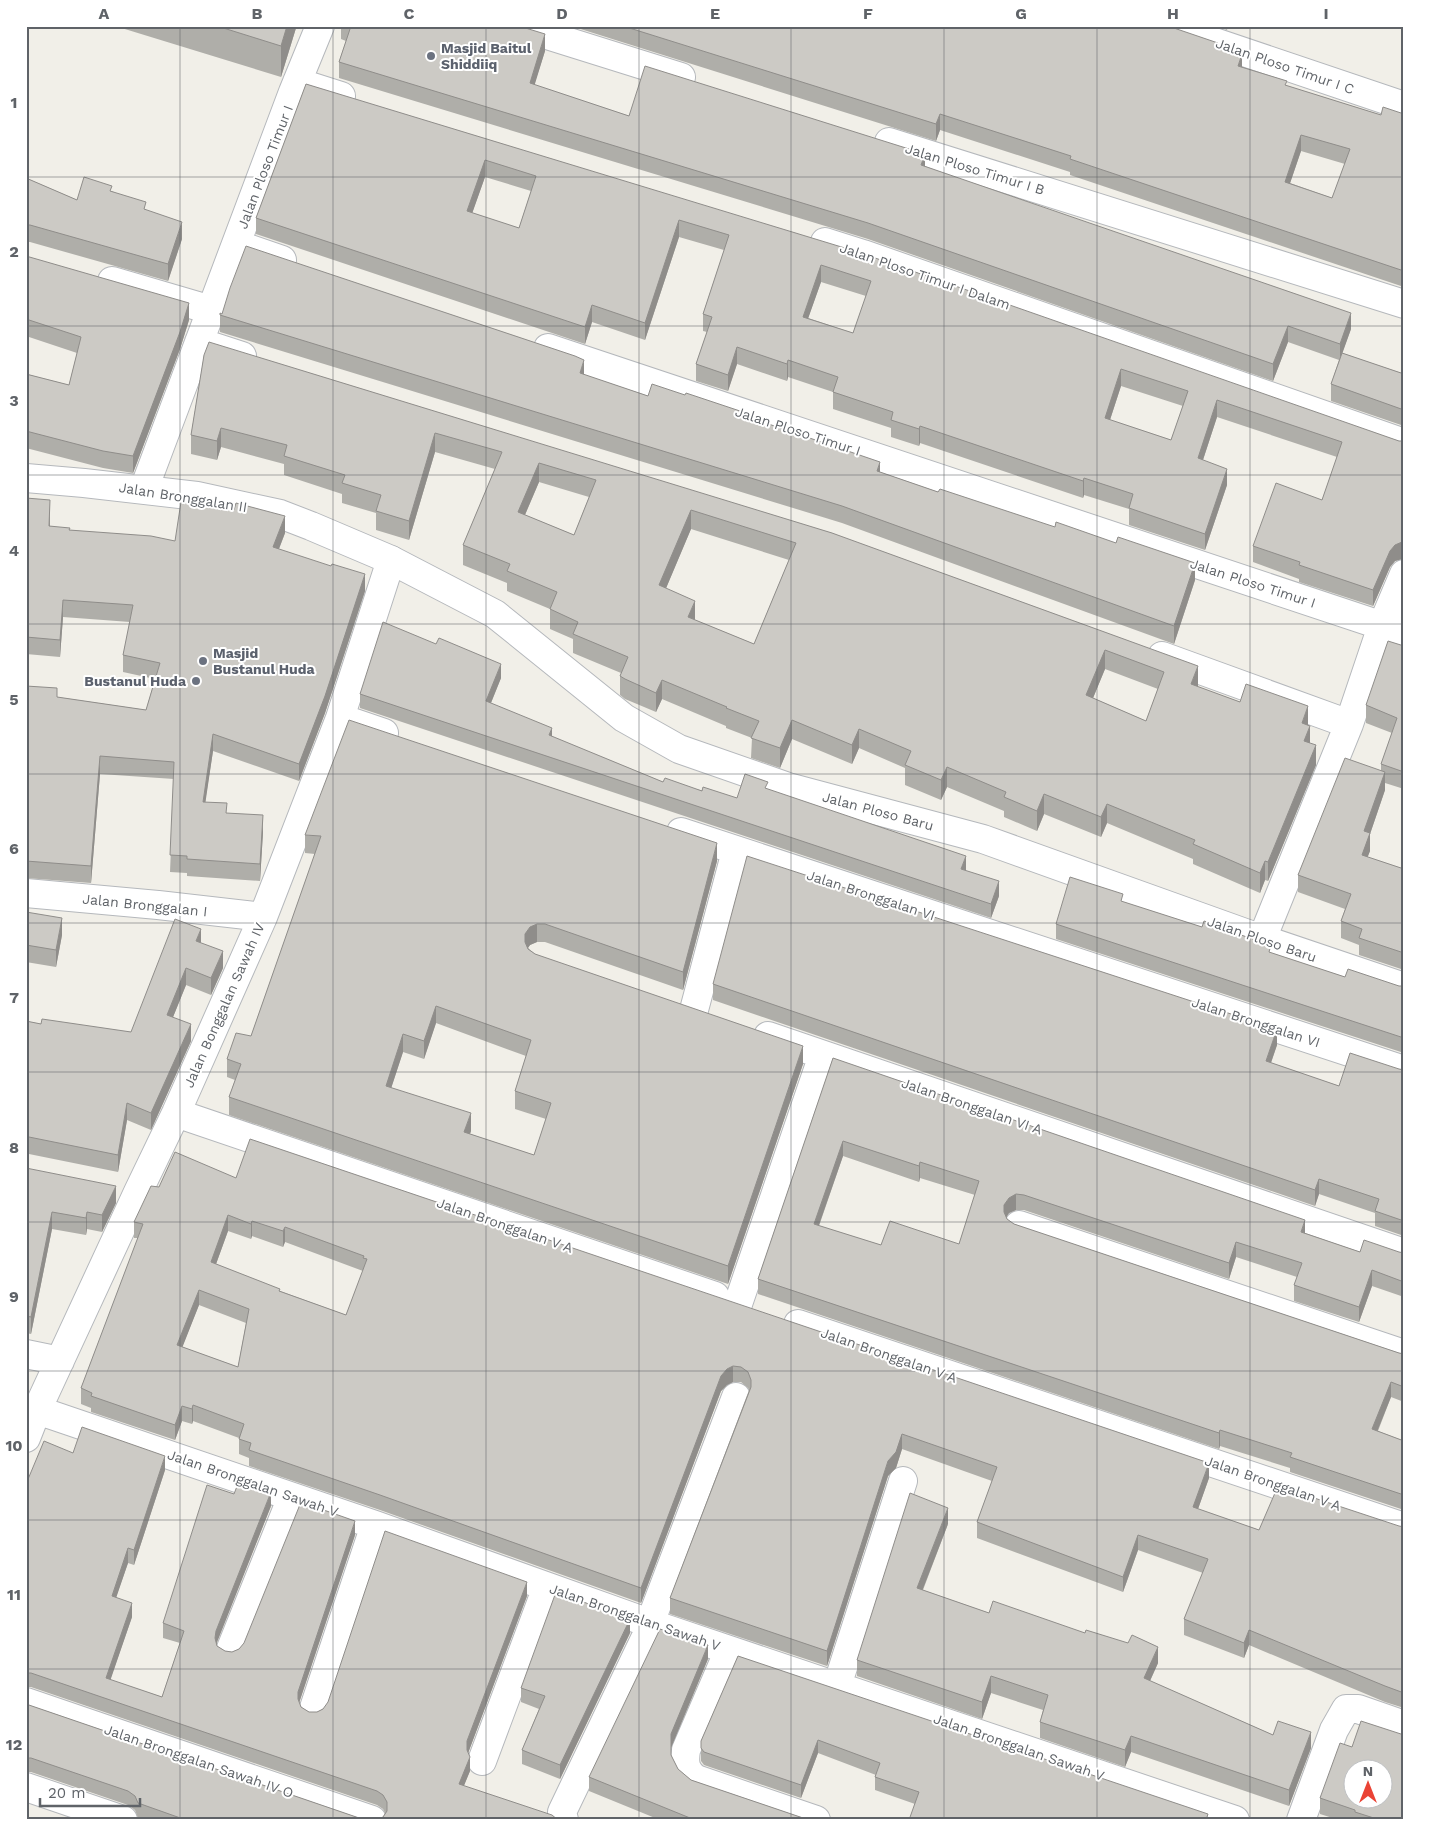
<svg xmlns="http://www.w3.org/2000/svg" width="1430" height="1846" font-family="'Work Sans',sans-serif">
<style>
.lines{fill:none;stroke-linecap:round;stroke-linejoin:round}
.minor-casing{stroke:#b5b8bc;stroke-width:30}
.tertiary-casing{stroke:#b5b8bc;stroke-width:30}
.minor{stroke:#fff;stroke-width:28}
.tertiary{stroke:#fff;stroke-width:28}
.wall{fill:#afaea9;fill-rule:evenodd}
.shaded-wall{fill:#8f8d8a}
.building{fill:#cccac5;stroke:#8f8d8a;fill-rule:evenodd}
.grid{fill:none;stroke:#5f6368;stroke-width:1;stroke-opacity:0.55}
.worship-dot{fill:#6b7280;stroke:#fff;stroke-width:2}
.labels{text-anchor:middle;stroke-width:4;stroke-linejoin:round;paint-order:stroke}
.worship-label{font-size:14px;font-weight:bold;fill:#5b616d;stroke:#fff;text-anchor:start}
.street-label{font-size:14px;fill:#5f6368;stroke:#fff}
.neatline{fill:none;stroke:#5f6368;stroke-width:2}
.grid-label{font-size:16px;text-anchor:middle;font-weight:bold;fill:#5f6368}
</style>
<rect width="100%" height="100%" fill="#f1efe8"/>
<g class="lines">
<defs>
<path id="minor" d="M518,26L681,77
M1167,26L1404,106
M297,82L341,96
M889,142L1404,304
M825,242L863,254L1404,443
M236,244L282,260
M112,281L211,310
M199,342L242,356
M548,348L1404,633
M144,489L293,92L320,26
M1162,656L1349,724
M340,718L384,733
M681,832L1404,1070
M26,893L158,905L263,917
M1262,939L1349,724L1382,626L1404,574
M694,1010L736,851
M768,1036L1404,1253
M176,1113L715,1296
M1019,1225L1404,1354
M738,1304L823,1055
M798,1324L1404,1527
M26,1354L60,1361
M37,1410L375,1525L652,1624L1235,1820
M26,1438L37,1410L138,1192L176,1113L263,917L340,718L391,560
M650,1623L736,1397
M729,1650L686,1750C684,1763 685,1771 696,1779L816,1820
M230,1651L292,1497
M837,1686L903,1481
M26,1702L372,1820
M313,1711L375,1525
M482,1761L547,1587
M26,1787L123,1820
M564,1820L562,1812L652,1624
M1301,1820L1334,1730L1346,1709H1358L1404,1725"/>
<path id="tertiary" d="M26,478L84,483L197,496L280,514L311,526L391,560L495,614L624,718L679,749L788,787L983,839L1262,939L1404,987"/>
</defs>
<use href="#minor" class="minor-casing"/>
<use href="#tertiary" class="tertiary-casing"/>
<use href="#minor" class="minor"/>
<use href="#tertiary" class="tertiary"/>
</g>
<path class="wall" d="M115,26H296V28L281,77Z
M341,26H519L545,51L534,85L629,116L925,166L1351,329L1342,353L1404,374V426L1331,401V384L1339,360L1288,342L1273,381L868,239L339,78V62L346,41L341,39Z
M571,26H1168L1218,46L1242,67L1287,86L1381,115L1404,114V287L1070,175V172L940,130L936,141ZM1301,151L1345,164L1332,198L1290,183Z
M1217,26H1228L1227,30Z
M1394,26H1404V30Z
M306,84L1399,441H1404V559H1402L1395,561L1390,567L1373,606L1299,582V579L1253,562V546L1322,500L1337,457L1217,417L1203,460L1227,485L1205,550L1129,525V509L1084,495L1083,498L920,443L919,446L891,437V428L833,409V392L788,377L787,381L737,364L728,391L696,381V364L707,332L703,331V314L724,250L679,237L645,340L592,322L585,344L256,234V218ZM485,177L531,191L519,228L472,213ZM821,282L866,296L853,333L808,318ZM1121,386L1183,406L1171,440L1110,420Z
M26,178L77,200L112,191L146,210L182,239L168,281L30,242H26Z
M26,256L189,320L180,349L133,473L103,468L26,448V374L69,385L77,353L26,336Z
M220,315L584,375L648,396L746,416L880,472L1195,580L1174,644L842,523L220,332Z
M204,355L832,533L1198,686V687L1240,702L1308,725L1310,743L1316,765L1268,881L1265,880L1260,893L1193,864V859L1107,823L1101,837L1044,814L1037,831L1004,817V811L947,787L941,800L905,785V768L859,748L852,764L792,739L780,768L751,758L752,738L726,728V726L662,699L656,712L625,699L620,695V676L621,673L573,653V639L550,629V609L507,591V583L463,565V545L495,469L435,452L409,540L376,530V513L342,503V494L284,475V464L221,447L217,460L191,454V435ZM539,482L589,497L574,535L525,515ZM691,529L789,560L754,644L695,620L666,588ZM1105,669L1158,689L1146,721L1093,698Z
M26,498L50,517V526L70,530L175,541L285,533L279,549L365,591L325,713L299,781L213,751L205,802L263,832L260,881L187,876V873L170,872L174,779L100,774L91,883L26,878V686L57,697L146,710L155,679L123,672V655L130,622L63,617L60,657L26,654Z
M436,644L501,678L491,703L552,737L663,782L737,798L768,789L966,871L999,896L991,918L360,708V694Z
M1404,646V789L1385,783V790L1370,834V851L1367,857L1404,869V970L1359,955V945L1341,938V921L1345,909L1298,892V875L1381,771V764L1392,733L1366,723V705Z
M305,835L717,861L683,990L545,942H537L530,945L528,948L535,954L803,1064L728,1284L229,1115V1097L235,1080L227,1077V1059L251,1036L315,854L305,853ZM436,1023L526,1056L515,1091V1109L546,1119L534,1155L470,1134L471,1131L391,1088L403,1052L424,1059Z
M1123,902L1202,927L1236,934L1271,953L1345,977L1399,986H1404V1053L1056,939V924Z
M26,912L62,935L56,967L26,962Z
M201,943L223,968L211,995L186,985L173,1017L191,1041L151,1130L127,1120L118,1172L29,1154H26V1021L41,1024L131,1032Z
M713,984L1277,1045L1271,1063L1339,1086L1399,1069L1404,1070V1236L1375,1226V1213L1319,1194L1315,1206L713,1000Z
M833,1058L1305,1233L1360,1252L1404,1253V1297L1372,1286L1359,1322L1294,1301V1285L1297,1277L1236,1257L1229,1279L1024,1210H1016L1009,1213L1006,1217L1007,1219L1014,1224L1399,1353L1404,1354V1402L1391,1397L1378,1431L1404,1441V1510L1290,1472V1468L1220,1446L1219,1449L758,1294V1279ZM843,1156L919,1182L920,1178L975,1195L959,1244L881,1245L819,1226Z
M26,1168L116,1203L102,1232L87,1229L86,1235L52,1229L31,1334L26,1333Z
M236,1178L1209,1478L1198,1509L1259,1530L1404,1527V1708L1385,1702L1249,1645L1244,1658L1184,1635V1619L1203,1573L1138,1550L1123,1592L977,1538V1522L992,1481L902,1449L896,1468L888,1476L827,1666L670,1614V1598L749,1390L748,1388L741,1382H733L727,1385L721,1391L641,1603L380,1510L249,1466V1458L239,1454V1438L193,1421L192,1424L182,1421L175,1440L91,1412V1408L81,1404V1388L138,1238H134V1222L159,1187ZM228,1231L251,1239L252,1236L283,1247L285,1242L363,1271L346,1315L280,1291L216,1264ZM199,1305L246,1323L238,1367L182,1347Z
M73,1453L165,1470L134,1565L128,1563L116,1597L132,1617L110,1680L162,1697L180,1643L163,1638V1623L271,1506L216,1643L217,1646L225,1651L232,1652L239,1649L355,1535L299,1703L301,1707L309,1712H317L527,1596L468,1753L470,1771L464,1785L383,1817L385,1813L383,1809L377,1805L31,1687H26V1484Z
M948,1524L923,1590L989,1613L1158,1663L1150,1681L1273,1735L1311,1748L1289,1806L1131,1752L1125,1767L1040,1738V1722L1043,1710L991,1693L982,1719L857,1676V1660Z
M630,1633L560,1779L522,1764V1750L539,1709L521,1702V1688Z
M738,1656L1208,1818L915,1804L875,1790V1777L876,1775L818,1753L801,1798L704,1765L701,1761V1741Z
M708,1659L671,1747V1755L678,1769L691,1780L809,1820H660L589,1791V1777Z
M26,1704L365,1820H145L138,1818L135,1810L128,1805L31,1772H26Z
M1352,1747L1404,1820H1339L1320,1814V1798Z"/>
<path class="shaded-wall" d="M287,26H296V28L281,77V46Z
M545,34V51L530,100V83Z
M1242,54V70L1238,66Z
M940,114V130L936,141V124Z
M1301,135V151L1285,198V182Z
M925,154V170L921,165Z
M485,160V177L467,228V211Z
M679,220V237L645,340V323Z
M182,222V239L168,281V264Z
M821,265V282L803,333V317Z
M189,303V320L180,349L133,473V456Z
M592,305V322L585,344V327Z
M1351,313V329L1340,360V344Z
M1288,326V342L1273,381V364Z
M737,347V364L728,391V375Z
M584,360V377L580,373Z
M788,360V377L787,381V364Z
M1121,369V386L1105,435V418Z
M1217,400V417L1198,475V458Z
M920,426V443L919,446V429Z
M221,428V447L217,460V441Z
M435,433V452L409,540V521Z
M880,462V479L877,471Z
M539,463V482L518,531V512Z
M1227,469V485L1205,550V534Z
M1084,478V495L1083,498V481Z
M50,500V517L49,543V526Z
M691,510V529L659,605V585Z
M285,516V533L273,564V547Z
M1402,542V559L1395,561L1390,567L1373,606V590L1390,551L1395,545Z
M1195,563V580L1174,644V626Z
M365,574V591L325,713L299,781V764Z
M63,600V617L60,657V640Z
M695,601V620L688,617Z
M1105,650V669L1086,715V695Z
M501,664V678L486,715V701Z
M1198,666V686L1191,704V684Z
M662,680V699L656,712V693Z
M1308,706V726L1302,723Z
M792,720V739L780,768V748Z
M1310,726V745L1304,741Z
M552,728V742L549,735Z
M859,729V748L852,764V745Z
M213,734V751L203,819V802Z
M1316,745V765L1268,881V862Z
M100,756V774L91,883V866Z
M947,767V787L941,800V780Z
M1385,772V790L1370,834V851L1362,872V855L1364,831Z
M1044,794V814L1037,831V811Z
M1107,804V823L1101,837V817Z
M263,815V832L260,881V864Z
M717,843V861L683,990V972Z
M966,856V871L961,869Z
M1265,861V880L1260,893V873Z
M999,881V896L991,918V904Z
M62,918V935L56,967V950Z
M537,924V942L530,945L525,952V934L530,927Z
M201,929V946L196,941Z
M223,951V968L211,995V978Z
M186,968V985L167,1032V1015Z
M436,1006V1023L424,1059V1041Z
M191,1024V1041L151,1130V1113Z
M1277,1029V1045L1266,1077V1061Z
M403,1034V1052L386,1104V1086Z
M803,1046V1064L728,1284V1266Z
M127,1103V1120L118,1172V1155Z
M471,1113V1131L464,1149V1132Z
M843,1141V1156L814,1239V1224Z
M920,1162V1178L919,1182V1166Z
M1319,1179V1194L1315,1206V1190Z
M116,1186V1203L102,1232V1215Z
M1016,1194V1210L1009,1213L1004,1221V1228V1205L1009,1198Z
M52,1212V1229L31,1334V1317Z
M87,1212V1229L86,1235V1218Z
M228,1215V1231L211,1278V1262Z
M1305,1220V1235L1301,1232Z
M252,1221V1236L251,1239V1224Z
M285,1227V1242L283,1247V1231Z
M1236,1242V1257L1229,1279V1263Z
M1372,1270V1286L1359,1322V1307Z
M199,1290V1305L177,1361V1345Z
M733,1366V1382L727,1385L721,1391L641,1603V1588L721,1376L727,1369Z
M1391,1382V1397L1372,1444V1429Z
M193,1405V1421L192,1424V1409Z
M182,1406V1421L175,1440V1425Z
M1220,1430V1446L1219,1449V1433Z
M902,1434V1449L896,1468L888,1476L827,1666V1651L888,1461Z
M165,1456V1470L134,1565V1550Z
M1209,1463V1478L1193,1523V1507Z
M271,1492V1506L216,1645L215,1638L216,1631Z
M948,1508V1524L917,1604V1588Z
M355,1521V1535L298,1706V1714V1692Z
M1138,1535V1550L1123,1592V1577Z
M128,1548V1563L112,1610V1596Z
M527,1582V1596L467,1756V1741Z
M132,1603V1617L106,1693V1678Z
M630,1619V1633L560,1779V1765Z
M1249,1630V1645L1244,1658V1643Z
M708,1645V1659L671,1748V1734Z
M1158,1647V1663L1144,1694V1678Z
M991,1676V1693L982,1719V1702Z
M1311,1732V1748L1289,1806V1790Z
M1131,1736V1752L1125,1767V1750Z
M818,1740V1753L801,1798V1785Z
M470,1757V1771L459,1798V1784Z"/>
<path class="building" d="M217,26H287L281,46Z
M351,26H519L545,34L530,83L629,116L645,66L925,154L921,165L1351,313L1340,344L1288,326L1273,364L868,223L339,62Z
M623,26H1168L1218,43L1217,46L1242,54L1238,66L1287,81L1285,85L1381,115L1383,107L1404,114V271L1070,159L1071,156L940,114L936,124ZM1301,135L1350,149L1332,198L1285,182Z
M306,84L858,252L1399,441H1404V542H1402L1395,545L1390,551L1373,590L1299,565L1300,562L1253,546L1276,483L1322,500L1342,442L1217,400L1198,458L1227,469L1205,534L1129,508L1133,494L1084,478L1083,481L920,426L919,429L891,420L893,412L833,392L838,377L788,360L787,364L737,347L728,375L696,364L712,317L703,314L729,235L679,220L645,323L592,305L585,327L256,218ZM485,160L536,176L519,228L467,211ZM821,265L871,281L853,333L803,317ZM1121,369L1188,391L1171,440L1105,418Z
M84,177L112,186L110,191L146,202L144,209L182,222L168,264L30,225H26V178L77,200Z
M246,246L575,356L584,360L580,373L648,396L652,384L685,395L686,393L746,413L745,416L880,462L877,471L938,492L940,489L1055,527L1056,522L1116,543L1118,537L1195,563L1174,626L842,506L220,315V313L222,314L230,288Z
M26,256L189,303L180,332L133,456L103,451L26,431V374L69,385L81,337L26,319Z
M209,342L832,533L1198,666L1191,684L1240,702L1246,684L1308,706L1302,723L1310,726L1304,741L1316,745L1268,862L1265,861L1260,873L1193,844L1195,840L1107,804L1101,817L1044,794L1037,811L1004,797L1006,792L947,767L941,780L905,765L911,751L859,729L852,745L792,720L780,748L751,738L759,721L726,708L727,707L662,680L656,693L625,679L620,676L628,657L573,634L578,622L550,609L557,592L507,571L510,564L463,545L502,452L435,433L409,521L376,511L381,495L342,483L345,475L284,456L287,445L221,428L217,441L191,435L204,355ZM539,463L596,480L574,535L518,512ZM691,510L796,543L754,644L688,617L695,601L659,585ZM1105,650L1164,672L1146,721L1086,695Z
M1342,353L1404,374V410L1331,384Z
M26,498L50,500L49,526L70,528L69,530L151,536L175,541L181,502L234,510L236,503L285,516L273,547L331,566L332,564L365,574L325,696L299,764L213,734L203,802L227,803L226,813L263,815L260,864L187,859V856L170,855L174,762L100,756L91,866L26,861V686L57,688V697L146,710L160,663L123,655L133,605L63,600L60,640L26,637Z
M383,622L436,644L439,638L501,664L486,701L552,728L549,735L663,782L665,778L702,791L703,787L737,798L745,774L768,782L765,788L966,856L961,869L999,881L991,904L360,694Z
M1388,641L1404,646V772L1381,764L1397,718L1366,705Z
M349,720L717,843L683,972L545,924H537L530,927L525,934V942L528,949L535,954L803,1046L728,1266L229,1097L241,1064L227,1059L236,1033L251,1036L321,836L305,835ZM436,1006L531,1040L515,1091L551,1103L534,1155L464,1132L471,1113L386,1086L403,1034L424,1041Z
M1345,758L1385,772L1364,831L1370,833L1362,855L1404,869V953L1359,938L1362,929L1341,921L1351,894L1298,875Z
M747,856L1277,1029L1266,1061L1339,1086L1350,1053L1399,1069L1404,1070V1221L1375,1211L1379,1199L1319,1179L1315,1190L713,984Z
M1070,877L1123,894L1121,901L1202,927L1204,921L1236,931L1235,933L1271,945L1269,952L1345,977L1348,969L1399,986H1404V1038L1056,924Z
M26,912L62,918L56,950L26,945Z
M175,919L201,929L196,941L223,951L211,978L186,968L167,1015L191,1024L151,1113L127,1103L118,1155L29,1137H26V1021L41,1024L42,1019L131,1032Z
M833,1058L1305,1220L1301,1232L1360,1252L1364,1240L1399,1252L1404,1253V1282L1372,1270L1359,1307L1294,1285L1302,1263L1236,1242L1229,1263L1024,1195L1016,1194L1009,1198L1004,1205V1212L1007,1219L1014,1224L1399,1353L1404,1354V1387L1391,1382L1372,1429L1404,1441V1495L1290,1457L1292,1453L1220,1430L1219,1433L758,1279ZM843,1141L919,1166L920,1162L979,1181L959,1244L890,1221L881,1245L814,1224Z
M250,1139L1209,1463L1193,1507L1259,1530L1278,1486L1399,1526L1404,1527V1693L1385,1686L1249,1630L1244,1643L1184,1619L1208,1559L1138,1535L1123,1577L977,1522L997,1467L902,1434L896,1452L888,1461L827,1651L670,1598L751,1387V1380L748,1372L741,1367L733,1366L727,1369L721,1376L641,1588L380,1495L249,1450L251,1443L239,1439L244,1424L193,1405L192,1409L182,1406L175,1425L91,1396L92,1393L81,1388L143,1224L134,1222L151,1186L159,1187L175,1152L236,1178ZM228,1215L251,1224L252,1221L283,1231L285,1227L364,1256L363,1258L367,1259L346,1315L279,1291L280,1289L211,1262ZM199,1290L249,1309L238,1367L177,1345Z
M26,1168L116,1186L102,1215L87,1212L86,1218L52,1212L31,1317L26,1316Z
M82,1427L165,1456L134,1550L128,1548L112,1596L132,1603L106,1678L162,1697L184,1631L163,1623L207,1485L234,1494L239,1481L271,1492L216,1631L215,1638L217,1646L225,1651L232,1652L239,1649L244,1643L301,1502L355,1521L298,1692V1699L301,1707L309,1712H317L323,1709L328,1702L385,1531L527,1582L467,1741V1750L470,1757L459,1784L552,1815L558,1820H378L383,1817L387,1811V1802L383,1795L377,1791L31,1673H26V1484L44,1441L73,1453Z
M910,1493L948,1508L917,1588L989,1613L993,1601L1085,1633L1086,1630L1128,1643L1132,1635L1158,1647L1144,1678L1273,1735L1278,1721L1311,1732L1289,1790L1131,1736L1125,1750L1040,1722L1048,1695L991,1676L982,1702L857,1660Z
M556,1592L630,1619L560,1765L522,1750L545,1696L521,1688Z
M660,1629L708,1645L671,1734V1755L678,1769L691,1780L809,1820H695L589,1777Z
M738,1656L1208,1814L1207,1817L1213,1820H909L919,1792L875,1777L880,1763L818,1740L801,1785L704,1752L701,1748V1741Z
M26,1704L365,1820H186L138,1803L135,1796L128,1791L31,1758H26Z
M1361,1721L1404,1735V1820H1380L1355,1812V1810L1320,1798L1340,1743L1352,1747ZM1352,1768H1382V1798H1352Z"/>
<path class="grid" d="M180,26V1820M333,26V1820M486,26V1820M639,26V1820M791,26V1820M944,26V1820M1097,26V1820M1250,26V1820M26,177H1404M26,326H1404M26,475H1404M26,624H1404M26,774H1404M26,923H1404M26,1072H1404M26,1222H1404M26,1371H1404M26,1520H1404M26,1669H1404"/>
<g class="worship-dot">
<circle cx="431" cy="56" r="5"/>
<circle cx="203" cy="661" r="5"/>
<circle cx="196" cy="681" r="5"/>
</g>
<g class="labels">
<g class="worship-label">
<text x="441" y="53">Masjid Baitul<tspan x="441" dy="16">Shiddiiq</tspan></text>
<text x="213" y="658">Masjid<tspan x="213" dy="16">Bustanul Huda</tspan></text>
<text x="186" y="686" text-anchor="end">Bustanul Huda</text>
</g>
<g class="street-label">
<text transform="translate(1285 66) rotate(19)" y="5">Jalan Ploso Timur I C</text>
<text transform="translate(265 167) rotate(-69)" y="5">Jalan Ploso Timur I</text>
<text transform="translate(975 169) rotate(17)" y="5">Jalan Ploso Timur I B</text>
<text transform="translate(925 276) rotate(19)" y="5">Jalan Ploso Timur I Dalam</text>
<text transform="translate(798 431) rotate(18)" y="5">Jalan Ploso Timur I</text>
<text transform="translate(183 497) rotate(9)" y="5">Jalan Bronggalan II</text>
<text transform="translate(1253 583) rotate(18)" y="5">Jalan Ploso Timur I</text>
<text transform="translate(878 811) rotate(15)" y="5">Jalan Ploso Baru</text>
<text transform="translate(871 895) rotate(18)" y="5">Jalan Bronggalan VI</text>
<text transform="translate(145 905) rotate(6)" y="5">Jalan Bronggalan I</text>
<text transform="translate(1262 939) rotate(19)" y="5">Jalan Ploso Baru</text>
<text transform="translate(224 1005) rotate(-66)" y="5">Jalan Bonggalan Sawah IV</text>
<text transform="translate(1256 1022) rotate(18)" y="5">Jalan Bronggalan VI</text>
<text transform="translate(972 1106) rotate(19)" y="5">Jalan Bronggalan VI A</text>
<text transform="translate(505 1225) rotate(19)" y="5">Jalan Bronggalan V A</text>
<text transform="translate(889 1355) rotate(19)" y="5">Jalan Bronggalan V A</text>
<text transform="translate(253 1483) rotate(19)" y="5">Jalan Bronggalan Sawah V</text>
<text transform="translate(1273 1483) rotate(19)" y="5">Jalan Bronggalan V A</text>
<text transform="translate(635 1617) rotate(19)" y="5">Jalan Bronggalan Sawah V</text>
<text transform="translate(1019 1747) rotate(19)" y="5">Jalan Bronggalan Sawah V</text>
<text transform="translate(199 1761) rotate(19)" y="5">Jalan Bronggalan Sawah IV O</text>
</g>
</g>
<rect width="1430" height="1846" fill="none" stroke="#ffffff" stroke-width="55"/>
<g transform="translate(1368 1784)"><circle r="24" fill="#ffffff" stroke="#bfc1c3"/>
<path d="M0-4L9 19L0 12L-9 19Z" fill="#ea4335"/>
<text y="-8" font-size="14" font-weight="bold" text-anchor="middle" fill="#5f6368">N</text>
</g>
<path d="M40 1798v8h100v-8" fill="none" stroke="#5f6368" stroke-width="2.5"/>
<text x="48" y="1798" font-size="15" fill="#5f6368" stroke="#ffffff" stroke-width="4" paint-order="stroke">20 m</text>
<rect x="28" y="28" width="1374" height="1790" class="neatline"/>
<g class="grid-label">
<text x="104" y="19">A</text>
<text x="257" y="19">B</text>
<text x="409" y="19">C</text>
<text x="562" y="19">D</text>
<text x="715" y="19">E</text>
<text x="868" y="19">F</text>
<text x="1021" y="19">G</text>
<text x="1173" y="19">H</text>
<text x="1326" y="19">I</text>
<text x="14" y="108">1</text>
<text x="14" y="257">2</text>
<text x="14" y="406">3</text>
<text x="14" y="556">4</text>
<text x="14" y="705">5</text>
<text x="14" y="854">6</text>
<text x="14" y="1003">7</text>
<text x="14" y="1153">8</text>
<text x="14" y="1302">9</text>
<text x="14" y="1451">10</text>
<text x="14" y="1600">11</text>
<text x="14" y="1750">12</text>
</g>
</svg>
